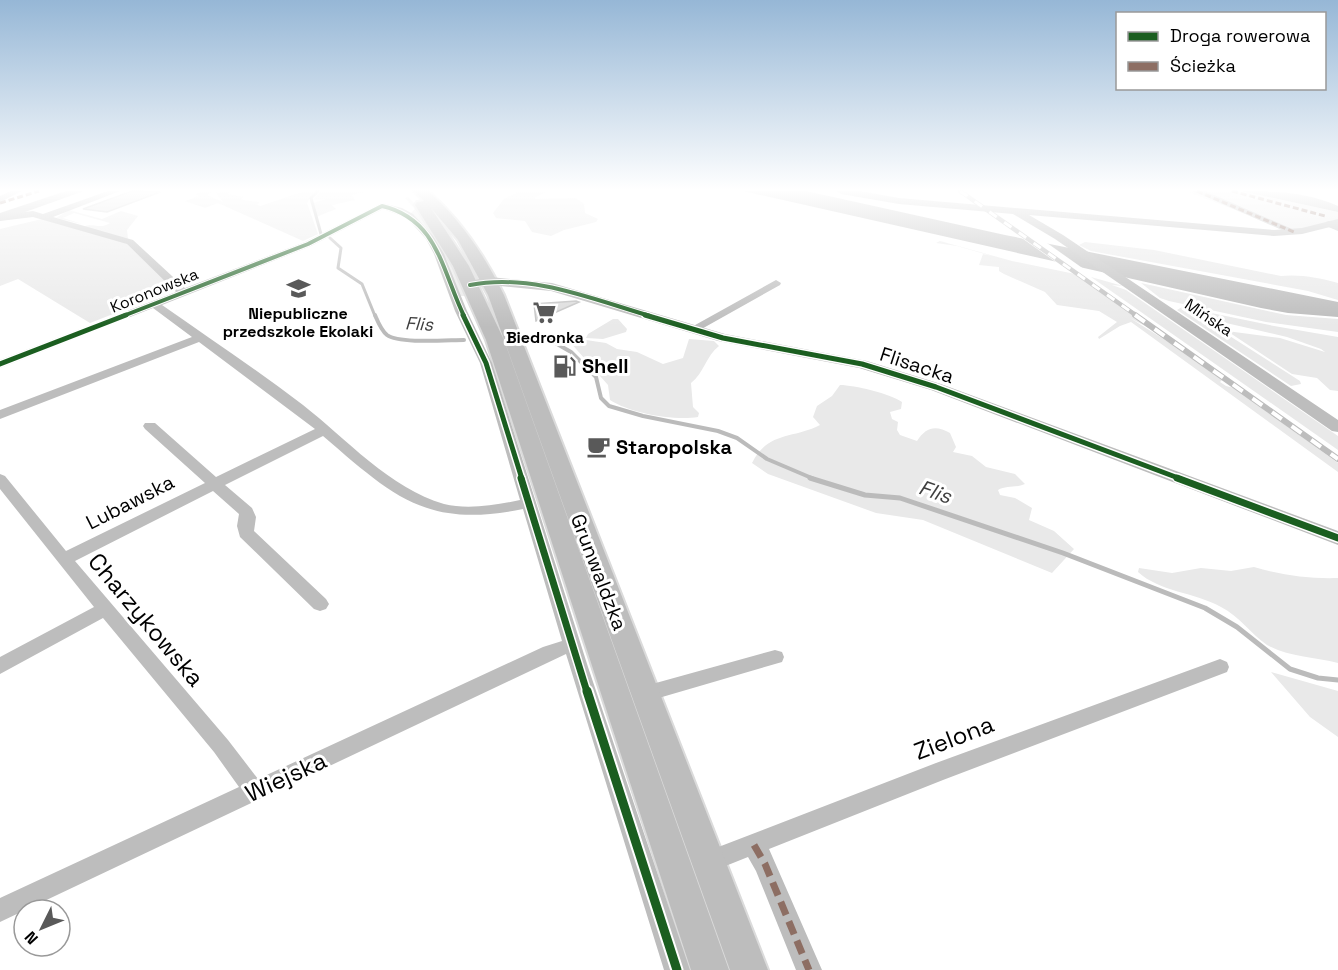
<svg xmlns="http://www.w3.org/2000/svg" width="1338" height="970" font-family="'Space Grotesk',sans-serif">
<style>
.green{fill:#e9e9e9}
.water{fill:#bbb}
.pier{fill:#fff}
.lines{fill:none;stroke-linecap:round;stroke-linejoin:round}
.stream-far2{stroke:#bbb;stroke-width:3}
.stream-far1{stroke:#bbb;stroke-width:4}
.stream{stroke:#bbb;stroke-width:5}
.building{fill:#dcdcdc;stroke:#c4c4c4;stroke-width:1.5}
.primary-casing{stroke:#dbdbdb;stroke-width:4}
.minor{fill:#bdbdbd;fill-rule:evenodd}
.tertiary{fill:#bdbdbd;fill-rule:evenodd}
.secondary{fill:#c0c0c0;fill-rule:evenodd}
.primary{fill:#bdbdbd;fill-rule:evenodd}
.rail-far1-casing{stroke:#bdbdbd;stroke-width:4.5}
.rail-casing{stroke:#bdbdbd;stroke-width:6}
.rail-far1{stroke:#fff;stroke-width:3;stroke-dasharray:9;stroke-linecap:butt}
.rail{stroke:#fff;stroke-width:4;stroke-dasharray:12;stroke-linecap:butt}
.quiet-far1{stroke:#8d6e63;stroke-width:3;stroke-dasharray:6 3;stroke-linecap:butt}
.quiet{stroke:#8d6e63;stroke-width:7;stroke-dasharray:14 7;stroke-linecap:butt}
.cycleway-far3-casing{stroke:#fff;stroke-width:6}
.cycleway-far2-casing{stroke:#fff;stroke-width:8}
.cycleway-far1-casing{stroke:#fff;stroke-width:10}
.cycleway-casing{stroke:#fff;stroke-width:13}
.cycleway-far3{stroke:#1b5e20;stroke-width:4}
.cycleway-far2{stroke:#1b5e20;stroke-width:5}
.cycleway-far1{stroke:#1b5e20;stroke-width:7}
.cycleway{stroke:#1b5e20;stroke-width:9}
.labels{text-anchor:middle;stroke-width:6;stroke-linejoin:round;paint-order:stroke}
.far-street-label{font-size:16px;fill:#000;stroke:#fff}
.far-poi-label{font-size:16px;font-weight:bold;fill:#000;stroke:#fff}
.far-water-label{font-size:18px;font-style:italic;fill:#3f3f3f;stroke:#fff}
.street-label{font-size:20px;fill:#000;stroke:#fff}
.poi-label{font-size:20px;font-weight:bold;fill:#000;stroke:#fff;text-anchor:start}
.water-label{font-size:21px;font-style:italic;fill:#3f3f3f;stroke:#fff}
.near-street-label{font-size:24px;fill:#000;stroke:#fff}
</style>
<rect width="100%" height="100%" fill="#fff"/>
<path class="green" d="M198,191H213L207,195L223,202L216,193L232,191L227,194L244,197L241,199C248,202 253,200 260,203L256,204L260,206L302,192L315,191L307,203L318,234L303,241L218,203L205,208L185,201L199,196L196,194L201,192Z
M321,191H369L352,195L355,200L332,205L336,209L316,217L314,203L325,199L313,200Z
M520,191L547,192L535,197V199L576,198L584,204L585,213L598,219L596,222L564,230L551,236L532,232L525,221L496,218L493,213L504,199Z
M1186,191H1241L1338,212V222L1292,232Z
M408,197C436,224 452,262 467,296H460L411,213L415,209L405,198Z
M69,210L102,219L121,211L138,216L127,230L128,239L83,227C94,222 99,230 110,223L74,213L63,218L82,224L56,218Z
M42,219L126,243L175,290L90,323L18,279L0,286V229Z
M940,241L1012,261L1075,274L1160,334L1130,318L1181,350L1222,380L1220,382L1226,386L1234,388L1338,463V472L1131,322L1120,326L1099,339L1098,337L1117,322L1099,311L1057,305L1045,292L1004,274L999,271V267L979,265L983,254L992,256L957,246L936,243Z
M1085,242L1154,250L1281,276C1300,274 1320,278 1338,283V300L1308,291L1091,251L1079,245Z
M1091,277L1123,286L1112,285L1126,290L1338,436V450Z
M1141,283L1286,315L1338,319V332L1266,322L1169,301L1160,298Z
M1182,307L1274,326L1338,337V391L1330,390L1317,378L1292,374L1227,331L1280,338L1325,352L1321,349L1287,337L1200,317L1300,381L1301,384L1291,386L1177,310Z
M613,319H618L627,329L626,332L603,339L586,338L588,334Z
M689,339L714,341L719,346C706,356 704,373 691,383L693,407L699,413L698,417C673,421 630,413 610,400L608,385L569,341L586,340L606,343L617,349L637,352L663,364L683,358Z
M840,385C854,385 891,394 902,402L901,409L890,412L892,419L898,422L897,430L900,435L917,441C926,427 936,425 950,433L956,447L953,452L972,456L986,467L1015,474L1025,484C1016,488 1006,485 998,490L1000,495L1015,498L1032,508L1029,520L1054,531L1074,549L1052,573L923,520L876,513L768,474L752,463C768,431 793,439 820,425L813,417L817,406L832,396Z
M1254,567C1281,575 1310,579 1338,578V663C1315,657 1288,657 1267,645C1251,634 1239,616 1221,607C1194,592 1160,592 1138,572L1139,568L1172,573L1201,568L1231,571Z
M1271,672L1338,691V737L1310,717Z"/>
<path class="water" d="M743,191H806L1005,235L1338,302V317L1288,313L1261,308Z
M1241,191C1275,191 1306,192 1338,206V212Z"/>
<path class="pier" d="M1016,234L1040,238L1088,272L1060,265Z"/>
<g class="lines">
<path class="stream-far2" d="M318,191L311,198L321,234
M330,238L341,248L338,268L362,284L375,316"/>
<path class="stream-far1" d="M375,315C378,322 381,330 387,335C399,344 448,340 464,340
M538,333L571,352L596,377L601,398L609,406L643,416L718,431L737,438L767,459L814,479"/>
<path class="stream" d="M810,478L865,495L900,498L1063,553L1205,608L1237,627L1290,669L1318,678L1338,680"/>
</g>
<path class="building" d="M132,191L160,192L107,212L83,209Z
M576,301L579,302L536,321L534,304Z"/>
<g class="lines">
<defs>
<path id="primary" d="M414,191H428C461,220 485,256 504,295L768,970H730L488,295L458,240L431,208L469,266L504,340L729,970H691L486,340L453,266L415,205L417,202L424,201Z"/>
</defs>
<use href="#primary" class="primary-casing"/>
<path class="minor" d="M11,191H22L0,202V196Z
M108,191H120L53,217L133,240L185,288L305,242L382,203L402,208L413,214L433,236L444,254L467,311L492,363L588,667L690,970H664L566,654L0,922V898L239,787L214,752L103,618L0,674V657L94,607L0,489V474L5,476L66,551L205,483L145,429L143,426L145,423H155L216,477L315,429L199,342L0,419V410L192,337L153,308L0,368V360L176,292L127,244L33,217L0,221V215L33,211L43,214ZM383,209L407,218L426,239L434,254L455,311L480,363L520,500C496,505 468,510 444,504C391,489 345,438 303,405C257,370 209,338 162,305L311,246ZM323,436C393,496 426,529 523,509L562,641L543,647L258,779L228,740L75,561L213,491L239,514L237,526L240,537L314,609L320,611L326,609L329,604L326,599L254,531L256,517L252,508L225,485Z
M1193,191H1205L1299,232L1291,234Z
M1329,221L1338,225V231L1326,226V222Z
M776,280L781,283L780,285L698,331L694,332L688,329Z
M775,650L782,652L784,657L782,662L645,702L638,700L635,694L638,688L645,686Z
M1220,659L1227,662L1229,667L1227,672L943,780L769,849L822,970H796L756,871L748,857L708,873L700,870L696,862L700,854L708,851L936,763Z"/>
<path class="tertiary" d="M836,191H860L899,198L1274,230L1302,228L1338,219V225L1302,234L1274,236L1029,215L1063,235L1338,420V432L1332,431L1055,239L1013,214L899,204L841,194Z
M490,277L552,283L725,334L867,361L941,384L1338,531V545L931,390L859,368L718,341L551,291L490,285L470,289L464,285L465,282Z"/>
<path class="secondary" d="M66,191H84L0,221V213Z"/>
<use href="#primary" class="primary"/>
<defs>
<path id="rail-far1" d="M960,191L1137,316"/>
<path id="rail" d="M1135,315L1338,459"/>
</defs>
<use href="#rail-far1" class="rail-far1-casing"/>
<use href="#rail" class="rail-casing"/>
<use href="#rail-far1" class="rail-far1"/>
<use href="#rail" class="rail"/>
<path class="quiet-far1" d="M1197,191L1294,232
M1232,191L1325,216
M0,203L39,191"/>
<path class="quiet" d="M754,845L765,864L809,970"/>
<defs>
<path id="cycleway-far3" d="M470,285C531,273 592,299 650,316
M123,316L308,244L382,206C438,219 442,271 464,316"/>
<path id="cycleway-far2" d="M463,315L486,363L522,479
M645,315L723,338L862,364L936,387L1181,479
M0,364L126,315"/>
<path id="cycleway-far1" d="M521,478L587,692
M1177,478L1338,538"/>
<path id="cycleway" d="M587,691L677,970"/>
</defs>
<use href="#cycleway-far3" class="cycleway-far3-casing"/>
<use href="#cycleway-far2" class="cycleway-far2-casing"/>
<use href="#cycleway-far1" class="cycleway-far1-casing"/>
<use href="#cycleway" class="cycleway-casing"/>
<use href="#cycleway-far3" class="cycleway-far3"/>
<use href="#cycleway-far2" class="cycleway-far2"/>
<use href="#cycleway-far1" class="cycleway-far1"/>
<use href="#cycleway" class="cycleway"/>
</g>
<linearGradient id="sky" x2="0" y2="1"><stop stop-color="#96b7d6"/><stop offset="0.58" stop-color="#fff"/><stop offset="1" stop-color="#fff" stop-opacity="0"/></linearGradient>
<rect width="1338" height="327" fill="url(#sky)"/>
<defs>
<symbol id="school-bare" viewBox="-9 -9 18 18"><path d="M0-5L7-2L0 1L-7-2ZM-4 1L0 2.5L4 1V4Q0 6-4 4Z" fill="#595959" stroke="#fff" stroke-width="2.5" paint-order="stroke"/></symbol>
<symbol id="supermarket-bare" viewBox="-9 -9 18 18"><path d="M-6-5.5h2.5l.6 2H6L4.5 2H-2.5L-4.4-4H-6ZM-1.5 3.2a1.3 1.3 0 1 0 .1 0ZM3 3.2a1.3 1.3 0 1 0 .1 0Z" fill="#595959" stroke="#fff" stroke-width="2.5" paint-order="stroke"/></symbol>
<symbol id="fuel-bare" viewBox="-9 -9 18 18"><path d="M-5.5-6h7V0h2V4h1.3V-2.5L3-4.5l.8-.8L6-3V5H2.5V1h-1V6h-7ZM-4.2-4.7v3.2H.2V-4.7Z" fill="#595959" stroke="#fff" stroke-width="2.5" paint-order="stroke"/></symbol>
<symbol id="cafe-bare" viewBox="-9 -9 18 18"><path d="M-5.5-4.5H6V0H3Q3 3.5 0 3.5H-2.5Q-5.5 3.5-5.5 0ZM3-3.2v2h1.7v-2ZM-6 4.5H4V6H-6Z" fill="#595959" stroke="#fff" stroke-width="2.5" paint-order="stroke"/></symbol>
</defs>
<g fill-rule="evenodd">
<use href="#school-bare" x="282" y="272" width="33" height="33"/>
<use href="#supermarket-bare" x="528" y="296" width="33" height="33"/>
<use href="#fuel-bare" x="548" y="350" width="33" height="33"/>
<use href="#cafe-bare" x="582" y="430" width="33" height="33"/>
</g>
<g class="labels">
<g class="far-street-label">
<text transform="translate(154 290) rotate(-22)" y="6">Koronowska</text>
<text transform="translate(1209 317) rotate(34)" y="6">Mińska</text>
</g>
<g class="far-poi-label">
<text x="298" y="319">Niepubliczne<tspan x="298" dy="18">przedszkole Ekolaki</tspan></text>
<text x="545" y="343">Biedronka</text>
</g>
<g class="far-water-label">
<text transform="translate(419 324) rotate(3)" y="6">Flis</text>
</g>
<g class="street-label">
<text transform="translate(917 365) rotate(18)" y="7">Flisacka</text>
<text transform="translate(130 502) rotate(-27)" y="7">Lubawska</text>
<text transform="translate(599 572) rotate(69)" y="7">Grunwaldzka</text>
</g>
<g class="poi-label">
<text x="582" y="373">Shell</text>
<text x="616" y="454">Staropolska</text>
</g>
<g class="water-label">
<text transform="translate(935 492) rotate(19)" y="7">Flis</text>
</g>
<g class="near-street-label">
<text transform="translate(146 620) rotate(50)" y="8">Charzykowska</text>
<text transform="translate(954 738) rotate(-21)" y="8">Zielona</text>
<text transform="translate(286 777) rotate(-25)" y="8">Wiejska</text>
</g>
</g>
<rect x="1116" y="12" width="210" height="78" fill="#ffffff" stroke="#999999" stroke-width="1.5"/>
<rect x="1128" y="32" width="30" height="9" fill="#1b5e20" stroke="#999999" stroke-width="1.5"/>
<text x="1170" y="42" font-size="18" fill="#000000">Droga rowerowa</text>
<rect x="1128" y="62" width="30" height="9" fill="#8d6e63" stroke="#999999" stroke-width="1.5"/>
<text x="1170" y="72" font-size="18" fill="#000000">Ścieżka</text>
<g transform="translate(42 928) rotate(227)"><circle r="28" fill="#ffffff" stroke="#999999" stroke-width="1.5"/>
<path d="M0-4.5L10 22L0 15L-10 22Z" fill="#595959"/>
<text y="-9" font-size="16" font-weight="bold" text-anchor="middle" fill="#000000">N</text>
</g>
</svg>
